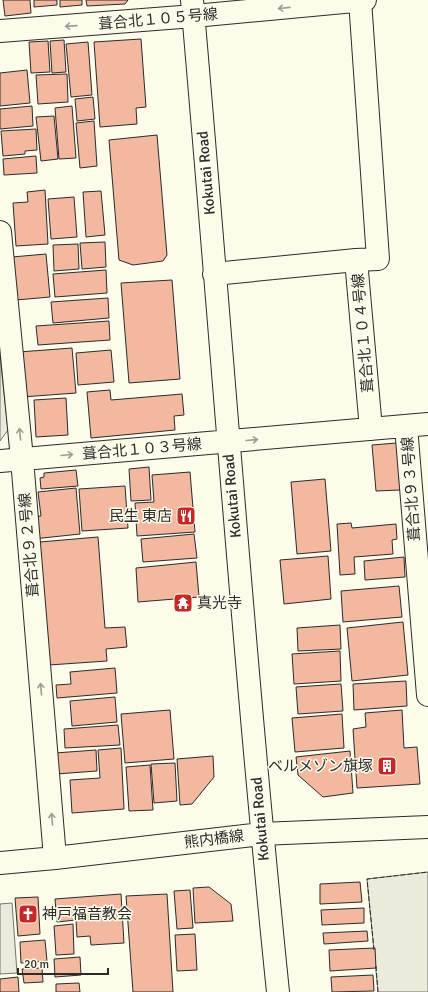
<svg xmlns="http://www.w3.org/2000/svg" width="428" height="992" font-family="Signika,'Noto Sans JP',sans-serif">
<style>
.green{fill:#ecebdb;stroke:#74746e}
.parking{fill:#eceadb;stroke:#74746e}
.building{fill:#f2b8a0;stroke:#2b2b2b}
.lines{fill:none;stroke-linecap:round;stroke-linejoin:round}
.minor-casing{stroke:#2b2b2b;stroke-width:24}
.minor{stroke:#fdfbea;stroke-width:22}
.fence{stroke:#2b2b2b;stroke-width:1;stroke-dasharray:5 2;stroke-linecap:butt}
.oneway{stroke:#9e9d94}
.labels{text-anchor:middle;stroke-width:3;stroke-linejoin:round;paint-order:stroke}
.street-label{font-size:15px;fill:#2b2b2b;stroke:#fdfbea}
.poi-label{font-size:15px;fill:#2b2b2b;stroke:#fdfbea;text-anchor:end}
</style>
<rect width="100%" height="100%" fill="#fdfbea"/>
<path class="green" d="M0,356L8,430L0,441Z"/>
<path class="parking" d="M428,872V992H378L367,879Z
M12,903L17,973L0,974V904Z"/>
<path class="building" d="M3,0H30L31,13L5,16Z
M34,0H57V5L34,7Z
M60,0H82V5L60,7Z
M86,0H128L125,4L87,6Z
M141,39L146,107L136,108L137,124L100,127L94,42Z
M64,40L66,72L52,73L50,41Z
M48,41L50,72L31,73L29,42Z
M88,42L92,95L71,97L66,44Z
M27,70L30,103L0,106V73Z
M67,74L68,102L38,104L36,75Z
M93,97L95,119L77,121L75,99Z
M32,106L33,126L0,129V109Z
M72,106L76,158L59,159L55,108Z
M54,116L58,159L41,161L36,117Z
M94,121L97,166L80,168L76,123Z
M36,129L37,150L25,151V154L3,156L1,131Z
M157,135L167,255L163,261L133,265L119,260L109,140Z
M36,156L37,173L4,175L3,159Z
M45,190L48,244L16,246L13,203L28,202L27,192Z
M101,191L105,235L86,237L83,192Z
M74,197L77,237L51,239L48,199Z
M105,242L106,267L82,269L80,243Z
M78,244L79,269L54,271L53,245Z
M46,254L50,297L16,300L12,257Z
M106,270L107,293L55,297L53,274Z
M172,280L180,379L129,383L121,283Z
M108,298L109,318L53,323L51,302Z
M109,321L110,340L38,345L36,326Z
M72,348L76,393L22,397L19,352Z
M111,350L114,382L78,385L76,353Z
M110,390L111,400L182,394L184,415L174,416L175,430L91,438L87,392Z
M66,398L68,435L36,437L34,400Z
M397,443L400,490L376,491L372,445Z
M149,467L151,500L131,501L129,469Z
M76,470L78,486L41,489L40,478L44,477V473Z
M190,472L195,532L137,536L135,503L154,502L152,475Z
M325,479L331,551L297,554L291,482Z
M125,486L128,528L82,531L79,489Z
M76,488L80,534L33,539L31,517L41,516L38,492Z
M351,523L352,528L396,524L397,539L392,540L393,554L354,557L355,574L340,575L337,524Z
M194,534L197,558L143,562L141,539Z
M98,537L105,628L125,627L127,647L106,649L107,661L49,665L40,542Z
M328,556L331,599L284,604L280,560Z
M404,557L405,577L365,580L364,561Z
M196,562L199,597L138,602L136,568Z
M399,586L402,617L343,622L341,591Z
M403,622L408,675L352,681L347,628Z
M340,625L341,649L298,651L297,628Z
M340,651L341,681L294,684L292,654Z
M115,668L117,693L57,698L56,685L71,684L70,672Z
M406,681L407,706L354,710L353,684Z
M341,684L343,711L298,714L296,687Z
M115,697L117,722L72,726L70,701Z
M170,710L174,759L125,763L121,714Z
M402,710L404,748L417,747L420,784L357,788L353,729L366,727L365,713Z
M342,714L344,748L295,752L292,718Z
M118,725L120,745L65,748L64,729Z
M121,748L124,809L72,813L70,780L100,778L98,750Z
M96,750L97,771L56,774L55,753Z
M350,751L353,793L323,797L298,775L296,757Z
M213,756L214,777L192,804L180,805L177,759Z
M175,763L177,801L154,803L151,764Z
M150,765L153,810L129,811L126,767Z
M360,882L362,902L320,904V884Z
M209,887L231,904L233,921L195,923L193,888Z
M190,890L193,928L177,929L174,891Z
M121,894L124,943L91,945L90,936L77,937L76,920L57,922L55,899Z
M167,894L173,992H133L126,896Z
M38,897L40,934L18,936L15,898Z
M364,908V923L322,925L321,910Z
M73,924L74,954L56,955L54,926Z
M367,931L368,941L324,944L323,933Z
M195,934L197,970L177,971L175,935Z
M45,940L47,961L21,963L20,942Z
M375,948L376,968L330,971L329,950Z
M80,957L81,975L55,977L54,959Z
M42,968L43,982L24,983L22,969Z
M373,975L374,991L332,992L331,977Z
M18,977L19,992H0V979Z
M79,983L80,992H56V984Z"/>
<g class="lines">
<defs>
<path id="minor" d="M192,0C221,331 244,662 278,992
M0,31L194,16L365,0
M0,232L22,459L55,858
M356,260L378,259L360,0
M214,274L356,260L371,429
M406,426L428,695
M0,461L428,424
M0,863L55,858L261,834L428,827"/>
</defs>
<use href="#minor" class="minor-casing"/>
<use href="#minor" class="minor"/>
<path class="fence" d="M374,950L367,879L428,872
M376,966L378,992"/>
</g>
<defs><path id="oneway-shaft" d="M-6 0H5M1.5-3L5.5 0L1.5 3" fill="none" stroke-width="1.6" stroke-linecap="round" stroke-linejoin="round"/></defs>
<g class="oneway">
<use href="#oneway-shaft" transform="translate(284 8) rotate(174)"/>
<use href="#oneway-shaft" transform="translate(71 26) rotate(176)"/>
<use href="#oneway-shaft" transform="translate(20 434) rotate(-96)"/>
<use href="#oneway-shaft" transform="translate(252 440) rotate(-5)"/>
<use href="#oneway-shaft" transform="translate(67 455) rotate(-5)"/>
<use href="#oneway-shaft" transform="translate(41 689) rotate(-95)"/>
<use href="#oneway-shaft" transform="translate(52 819) rotate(-95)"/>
</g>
<defs>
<symbol id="restaurant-square" viewBox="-11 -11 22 22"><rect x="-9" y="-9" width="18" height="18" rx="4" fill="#c62828" stroke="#fdfbea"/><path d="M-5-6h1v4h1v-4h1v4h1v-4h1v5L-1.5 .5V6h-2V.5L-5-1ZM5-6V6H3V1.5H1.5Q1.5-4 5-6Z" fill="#fff"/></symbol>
<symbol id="temple-square" viewBox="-11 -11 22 22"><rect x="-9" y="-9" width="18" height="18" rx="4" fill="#c62828" stroke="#fdfbea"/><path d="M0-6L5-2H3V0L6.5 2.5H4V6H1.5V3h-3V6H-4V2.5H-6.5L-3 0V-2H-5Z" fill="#fff"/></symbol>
<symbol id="building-square" viewBox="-11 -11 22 22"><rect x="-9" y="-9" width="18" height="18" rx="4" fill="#c62828" stroke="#fdfbea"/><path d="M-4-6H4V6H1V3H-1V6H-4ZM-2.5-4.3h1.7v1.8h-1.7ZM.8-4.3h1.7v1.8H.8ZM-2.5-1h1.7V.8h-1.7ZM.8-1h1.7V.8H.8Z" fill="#fff"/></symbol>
<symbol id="church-square" viewBox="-11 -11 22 22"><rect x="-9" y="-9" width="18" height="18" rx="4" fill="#c62828" stroke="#fdfbea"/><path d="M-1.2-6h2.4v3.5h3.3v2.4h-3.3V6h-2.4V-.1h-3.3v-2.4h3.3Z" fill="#fff"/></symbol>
</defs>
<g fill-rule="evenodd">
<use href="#restaurant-square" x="175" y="505" width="22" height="22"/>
<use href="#temple-square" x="172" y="592" width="22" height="22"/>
<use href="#building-square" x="376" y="755" width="22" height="22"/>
<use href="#church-square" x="17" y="903" width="22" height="22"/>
</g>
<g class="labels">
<g class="street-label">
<text transform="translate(158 19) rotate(-5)" y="5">葺合北１０５号線</text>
<text transform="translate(206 173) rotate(-95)" y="5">Kokutai Road</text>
<text transform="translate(363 333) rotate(-95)" y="5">葺合北１０４号線</text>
<text transform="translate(142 449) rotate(-5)" y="5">葺合北１０３号線</text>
<text transform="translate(411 489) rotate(-94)" y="5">葺合北９３号線</text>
<text transform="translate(232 496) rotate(-95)" y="5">Kokutai Road</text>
<text transform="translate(29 545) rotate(-95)" y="5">葺合北９２号線</text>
<text transform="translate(260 819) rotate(-95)" y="5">Kokutai Road</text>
<text transform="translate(214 839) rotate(-7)" y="5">熊内橋線</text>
</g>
<g class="poi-label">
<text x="172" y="521">民生 東店</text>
<text x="197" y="608" text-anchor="start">真光寺</text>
<text x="373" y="771">ベルメゾン旗塚</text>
<text x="42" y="919" text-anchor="start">神戸福音教会</text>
</g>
</g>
<path d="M18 968v6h90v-6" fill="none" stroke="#2b2b2b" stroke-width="2"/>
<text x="24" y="968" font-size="12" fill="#2b2b2b" stroke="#fdfbea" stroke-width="3" paint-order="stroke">20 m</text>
</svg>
